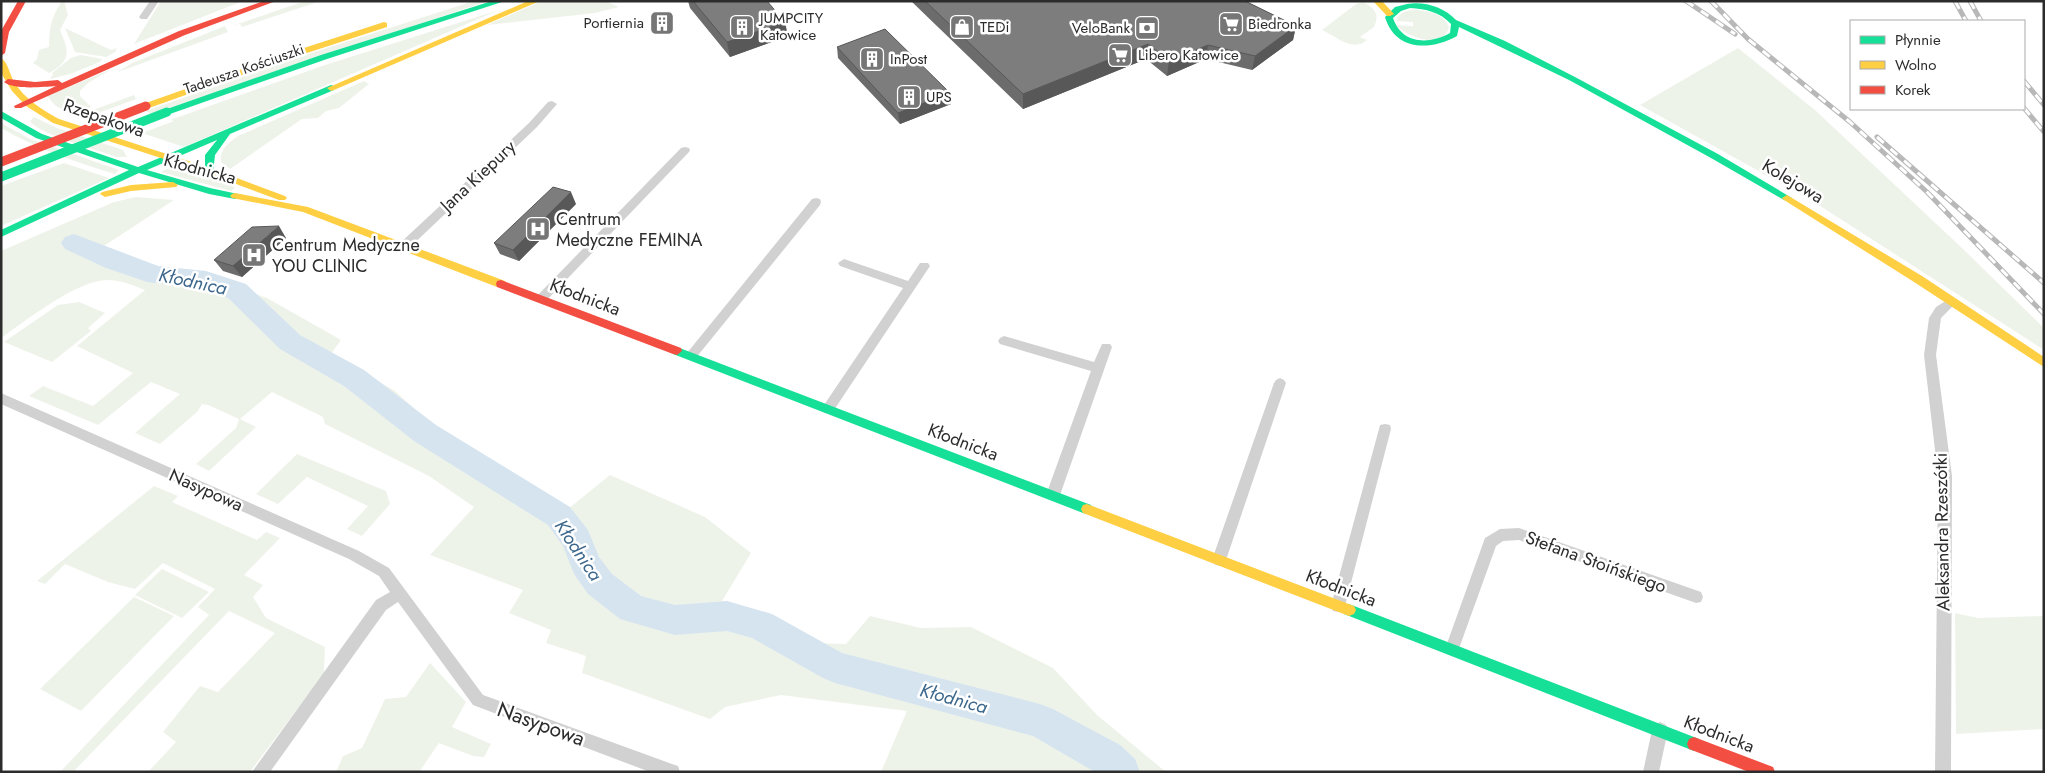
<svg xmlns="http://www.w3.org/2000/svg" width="2045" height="773" font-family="Jost,sans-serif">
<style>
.green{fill:#eef3ea}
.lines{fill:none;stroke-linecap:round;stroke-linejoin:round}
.river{fill:#d6e4f0;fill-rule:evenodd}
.street{fill:#d1d1d1;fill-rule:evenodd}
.fast{fill:#16e098;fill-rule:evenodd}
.slow{fill:#ffcf43;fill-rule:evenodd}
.jam{fill:#f24e42;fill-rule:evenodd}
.rail-casing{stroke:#b8b8b8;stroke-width:5}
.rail{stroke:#fff;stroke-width:3;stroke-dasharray:9;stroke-linecap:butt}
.fast-bridge{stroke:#16e098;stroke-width:9}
.jam-bridge{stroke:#f24e42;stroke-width:9}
.wall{fill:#6c6c6c}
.shaded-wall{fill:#585858}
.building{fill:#7d7d7d;stroke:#585858}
.labels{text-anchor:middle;stroke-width:5;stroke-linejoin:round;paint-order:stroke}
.far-poi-label{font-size:15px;fill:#2c2c2c;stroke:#fff;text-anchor:start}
.far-street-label{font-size:15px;fill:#2c2c2c;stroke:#fff}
.street-label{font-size:18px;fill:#2c2c2c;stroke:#fff}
.poi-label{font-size:18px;fill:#2c2c2c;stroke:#fff;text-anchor:start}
.water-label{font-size:19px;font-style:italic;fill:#3c678c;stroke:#fff}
.near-street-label{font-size:21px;fill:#2c2c2c;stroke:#fff}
</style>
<rect width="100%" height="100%" fill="#fff"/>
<path class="green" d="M62,1H64L68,15L60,30C69,51 72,60 49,73L33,63L37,59L39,50L49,47C49,29 51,17 62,1Z
M161,1H243L134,44Z
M305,1H321L242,27L240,24L232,26Z
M474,1H488L151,114L146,111L302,56Z
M542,1H605L619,7L595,13L487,25Z
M1363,2C1375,8 1380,14 1374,27L1360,37L1367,40C1352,53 1336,36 1322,30L1356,4Z
M499,10L184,147L142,133L174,121L170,120L325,65Z
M1418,10C1430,12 1444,14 1449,27C1444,50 1407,38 1396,25L1413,26V22L1396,21C1399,11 1409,10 1418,10Z
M225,26L228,32L118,72L132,63Z
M65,28L111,50L117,48L115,52L106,57L75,52Z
M1738,48L1815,110L1962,248L2044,328V350L1814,202L1640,105Z
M81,55L102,59L100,62L70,74L50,79L53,74L52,73L71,58Z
M112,69L88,83L80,91V96L91,107C82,114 66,112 56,106C53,104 50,99 47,96Z
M364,81L369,84L339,108L326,111L318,118L302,119L230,169L221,162C219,150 229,142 238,136Z
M134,95L136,99L90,116L82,114Z
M34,117L57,128L123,150L127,157H117C100,151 38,134 30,121Z
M1,123L30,139L119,170L115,174C76,162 37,149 1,128Z
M64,163L109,178L1,226V186Z
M173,166L232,186L235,188L231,191L161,172Z
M136,197L174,200L104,246L169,271L212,279L267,298L341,340L331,354L395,391L445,437L492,464L510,479L568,509L610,475L705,517L751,553L722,601L811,643L846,644L870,616L921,628L971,627L1053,668L1097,715L1166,772H881L907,711L781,695L725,707L710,719L582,673L586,656L546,643L551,630L509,613L523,590L430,555L474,507L429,476L325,424L323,417L272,392L240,419L256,427L209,471L196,464L236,428L239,419L208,405L202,404L197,412L160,444L135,433L180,394L151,382L98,425L29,396L43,386L93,406L133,373L77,346L145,290C135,286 120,280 108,280C77,280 27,320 1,338V251L114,202Z
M79,302L105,313L88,328L91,331L52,362L4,342L58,305Z
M297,454L386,491L390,504L362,536L347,529L368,506L307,477L278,504L256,494Z
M154,486L178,496L172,502L257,540L266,532L280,538L244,575L263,585L253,597L266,618L325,647L324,673L250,772H148L176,742L163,732L200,686L218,692L275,633L229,611L73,772H60L209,615L198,607L215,589L163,563L135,589L108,582L65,564L45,584L37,581Z
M162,569L209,592L182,618L135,595Z
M134,597L174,616L81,711L40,689Z
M1955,613L1978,618L2044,616V729L1956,734Z
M430,663L466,702L452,727L491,744L484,757L473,756L439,743L419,772H336L343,756L362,748L385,699L406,697Z"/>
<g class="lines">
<path class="river" d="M74,234L158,266L206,271L246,284L300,335L364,370L436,425L570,507L588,530L599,557L612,574L641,596L675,605L727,601L772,614L842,653L1040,704L1053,709L1120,745L1135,759L1140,772H1095L1033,736L835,683L823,678L752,638L727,631L675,635L620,619L588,594L574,574L563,546L548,525L414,441L344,386L280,349L228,298L205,290L147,282L106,268L65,249L61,243L65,237Z"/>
<path class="street" d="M150,1H159L147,19H141L139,17Z
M552,101L557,104L537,127L407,250H399L397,247L399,244L529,123L548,102Z
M685,147L689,148L690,150L689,152L545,302H537L535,299L537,296L681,148Z
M816,198L820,199L821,202L820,205L695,359H687L685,356L687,353L812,199Z
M844,259L908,281L920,263H928L930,266L832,413H824L822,409L824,405L903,288L840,266L838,263Z
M1952,297L1958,301L1941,318L1936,355L1952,476L1951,772H1935L1938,476L1924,355L1929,318L1936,307Z
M1004,336L1094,362L1102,344H1110L1112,347L1060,495L1058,499L1053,501L1048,499L1046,495L1091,371L1000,344L998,341L1000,338Z
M1280,378L1284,380L1286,383L1226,560L1224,564L1219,566L1214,564L1212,560L1274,383L1276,380Z
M1,393L359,551L389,568L483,695L672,764L678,766L680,772H650L473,705L398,602L386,610L270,772H252L376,600L390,592L379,576L349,559L1,404Z
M1385,424L1390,425L1391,429L1345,606L1343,611L1338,612L1333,611L1331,606L1379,429L1380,425Z
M1519,528L1701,592L1703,597L1701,602L1696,603L1519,540L1503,541L1496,546L1457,654L1452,656L1447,654L1445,649L1485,538L1500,529Z
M1660,722L1666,725L1668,730L1659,772H1643L1652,730L1654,725Z"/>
<path class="fast" d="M492,1H505L327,59L170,114L167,115L162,112L164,110L321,55Z
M1407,4C1424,1 1444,7 1456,20L1505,41L1575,77L1718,154L1792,198L1787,201L1784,200L1711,158L1569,80L1459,27L1457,36C1430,51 1395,51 1385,17L1395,7ZM1410,8C1426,9 1440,12 1451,24L1450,33C1428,45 1402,44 1393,18L1401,11Z
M331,85L334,86V90L230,134L215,155L213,173L210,174L205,171V155L217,140L147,170L210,188L238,194L240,196L238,198L235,199L209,194L139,173L1,237V230L129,170L36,138L1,118V111L42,134L138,167Z
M677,347L1091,505L1093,509L1091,513L1087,514L1083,513L673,354L672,351Z
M1349,604L1694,737L1699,739L1701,744L1699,749L1694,751L1344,614L1342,610L1344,606Z"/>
<path class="slow" d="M528,1H540L334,90L331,91L327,88Z
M1373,1H1382L1394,14L1390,16H1387Z
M384,22L387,23V27L276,63L149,108H143L142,106L143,104L270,59Z
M1,58C8,62 10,75 14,82C25,99 42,110 59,119L213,169L285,196L287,198L285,200H279L207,173L53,123L26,106L12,91L1,73Z
M173,182L178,185L176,187L131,191L105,197L100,194L102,192L131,185Z
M235,193L308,207L505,281L506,284L505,287H497L303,212L232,198L230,196L232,194Z
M1787,195L1922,276L2044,357V367L1914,282L1784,200L1782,198Z
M1087,504L1354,606L1356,610L1354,614L1349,616L1083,513L1081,509L1083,505Z"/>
<path class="jam" d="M18,1H26L9,32L5,53L1,56V31Z
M264,1H276L185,35L21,108H15L14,106L56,86C42,87 14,90 4,82L8,79L35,82L58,80L62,83L179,31Z
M501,280L681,348L682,351L677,355L673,354L497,287L496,284L497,281Z
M1694,737L1773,767L1775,772H1749L1689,749L1687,744L1689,739Z"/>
<defs>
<path id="rail" d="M1686,1L1735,34
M1711,1L1748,39L1850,122L1927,192L2044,314
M1955,1L1966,21
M1970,1L1981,21
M2024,81L2044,105
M2024,108L2044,132
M1877,137L2044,283"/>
</defs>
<use href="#rail" class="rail-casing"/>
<use href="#rail" class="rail"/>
<path class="fast-bridge" d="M1,177L167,112"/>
<path class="jam-bridge" d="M1,162L146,106"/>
</g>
<path class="wall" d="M688,1H767L788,36L730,57L690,8Z
M911,1H1245L1296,26L1293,40L1252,70L1206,59L1167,76L1146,59L1023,109Z
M837,47L950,93L951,104L900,124L838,58Z
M576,204L519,261L500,254L494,243Z
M286,238L242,277L223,271L214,260Z"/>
<path class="shaded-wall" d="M785,22L788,36L730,57L727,42Z
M1296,26L1293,40L1252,70L1255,56Z
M1148,44L1146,59L1023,109V94Z
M1208,45L1206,59L1167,76L1169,61Z
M950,93L951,104L900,124L898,113Z
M571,192L576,204L519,261L513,250Z
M279,226L286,238L242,277L233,266Z"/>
<path class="building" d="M693,1H767L785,22L727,42Z
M925,1H1245L1296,26L1255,56L1208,45L1169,61L1148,44L1023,94Z
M885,29L950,93L898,113L837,47Z
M553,187L571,192L513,250L494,243Z
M279,226L233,266L214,260L252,227Z"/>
<defs>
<symbol id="building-square" viewBox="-11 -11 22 22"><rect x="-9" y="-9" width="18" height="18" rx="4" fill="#767676" stroke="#fff"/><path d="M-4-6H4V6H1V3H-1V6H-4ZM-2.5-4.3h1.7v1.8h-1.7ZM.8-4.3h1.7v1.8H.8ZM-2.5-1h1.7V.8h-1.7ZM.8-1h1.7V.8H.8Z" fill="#fff"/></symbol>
<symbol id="supermarket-square" viewBox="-11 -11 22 22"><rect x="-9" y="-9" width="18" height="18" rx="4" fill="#767676" stroke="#fff"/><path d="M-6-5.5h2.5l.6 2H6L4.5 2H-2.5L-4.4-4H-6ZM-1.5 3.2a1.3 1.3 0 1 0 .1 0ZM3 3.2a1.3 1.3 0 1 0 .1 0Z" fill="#fff"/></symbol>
<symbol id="shop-square" viewBox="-11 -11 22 22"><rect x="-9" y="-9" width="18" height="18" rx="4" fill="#767676" stroke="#fff"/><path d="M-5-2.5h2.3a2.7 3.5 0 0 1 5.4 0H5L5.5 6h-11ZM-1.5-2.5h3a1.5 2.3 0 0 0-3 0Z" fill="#fff"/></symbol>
<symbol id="bank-square" viewBox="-11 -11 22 22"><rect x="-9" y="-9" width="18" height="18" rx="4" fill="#767676" stroke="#fff"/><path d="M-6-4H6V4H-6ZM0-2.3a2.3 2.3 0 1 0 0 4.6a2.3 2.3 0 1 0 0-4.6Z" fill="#fff"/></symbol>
<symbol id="hospital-square" viewBox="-11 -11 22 22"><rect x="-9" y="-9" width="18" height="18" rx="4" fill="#767676" stroke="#fff"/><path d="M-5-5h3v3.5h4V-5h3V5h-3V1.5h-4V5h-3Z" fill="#fff"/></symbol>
</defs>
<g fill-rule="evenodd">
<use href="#building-square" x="648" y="9" width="28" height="28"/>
<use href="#supermarket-square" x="1217" y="10" width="28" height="28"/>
<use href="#building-square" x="728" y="13" width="28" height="28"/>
<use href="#shop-square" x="948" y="13" width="28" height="28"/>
<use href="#bank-square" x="1133" y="14" width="28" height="28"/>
<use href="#supermarket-square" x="1106" y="41" width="28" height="28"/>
<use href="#building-square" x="858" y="45" width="28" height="28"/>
<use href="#building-square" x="895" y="83" width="28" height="28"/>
<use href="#hospital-square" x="524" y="215" width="28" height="28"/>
<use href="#hospital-square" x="240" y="241" width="28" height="28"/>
</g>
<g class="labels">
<g class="far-poi-label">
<text x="760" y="23">JUMPCITY<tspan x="760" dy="17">Katowice</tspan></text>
<text x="644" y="28" text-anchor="end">Portiernia</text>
<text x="1248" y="29">Biedronka</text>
<text x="980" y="32">TEDi</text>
<text x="1130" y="33" text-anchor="end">VeloBank</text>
<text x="1138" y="60">Libero Katowice</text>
<text x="890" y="64">InPost</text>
<text x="926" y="102">UPS</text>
</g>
<g class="far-street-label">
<text transform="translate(244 69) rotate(-19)" y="5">Tadeusza Kościuszki</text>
</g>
<g class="street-label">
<text transform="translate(104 118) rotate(19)" y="6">Rzepakowa</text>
<text transform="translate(200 169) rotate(15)" y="6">Kłodnicka</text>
<text transform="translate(478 176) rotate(-43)" y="6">Jana Kiepury</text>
<text transform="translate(1793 181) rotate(31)" y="6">Kolejowa</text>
<text transform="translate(585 297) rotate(21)" y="6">Kłodnicka</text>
<text transform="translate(963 442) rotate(21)" y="6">Kłodnicka</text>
<text transform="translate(206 490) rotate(24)" y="6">Nasypowa</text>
<text transform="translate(1942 532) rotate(-91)" y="6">Aleksandra Rzeszótki</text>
<text transform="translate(1596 562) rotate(20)" y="6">Stefana Stoińskiego</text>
<text transform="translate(1341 588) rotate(21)" y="6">Kłodnicka</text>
<text transform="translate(1719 734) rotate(21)" y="6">Kłodnicka</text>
</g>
<g class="poi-label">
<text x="556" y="225">Centrum<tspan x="556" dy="21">Medyczne FEMINA</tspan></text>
<text x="272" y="251">Centrum Medyczne<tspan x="272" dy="21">YOU CLINIC</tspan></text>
</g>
<g class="water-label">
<text transform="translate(193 281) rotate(12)" y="7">Kłodnica</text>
<text transform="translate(579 550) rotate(56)" y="7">Kłodnica</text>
<text transform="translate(954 698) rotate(15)" y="7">Kłodnica</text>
</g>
<g class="near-street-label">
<text transform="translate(541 724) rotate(20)" y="7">Nasypowa</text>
</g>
</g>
<rect width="2045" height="773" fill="none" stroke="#2c2c2c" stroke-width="5"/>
<rect x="1850" y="20" width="175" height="90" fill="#ffffff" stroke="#ababab"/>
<rect x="1860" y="36" width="25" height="8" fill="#16e098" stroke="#ababab"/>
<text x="1895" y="45" font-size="15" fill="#2c2c2c">Płynnie</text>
<rect x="1860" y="61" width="25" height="8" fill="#ffcf43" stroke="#ababab"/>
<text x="1895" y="70" font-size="15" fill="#2c2c2c">Wolno</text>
<rect x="1860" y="86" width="25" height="8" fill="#f24e42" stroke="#ababab"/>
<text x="1895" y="95" font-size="15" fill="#2c2c2c">Korek</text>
</svg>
